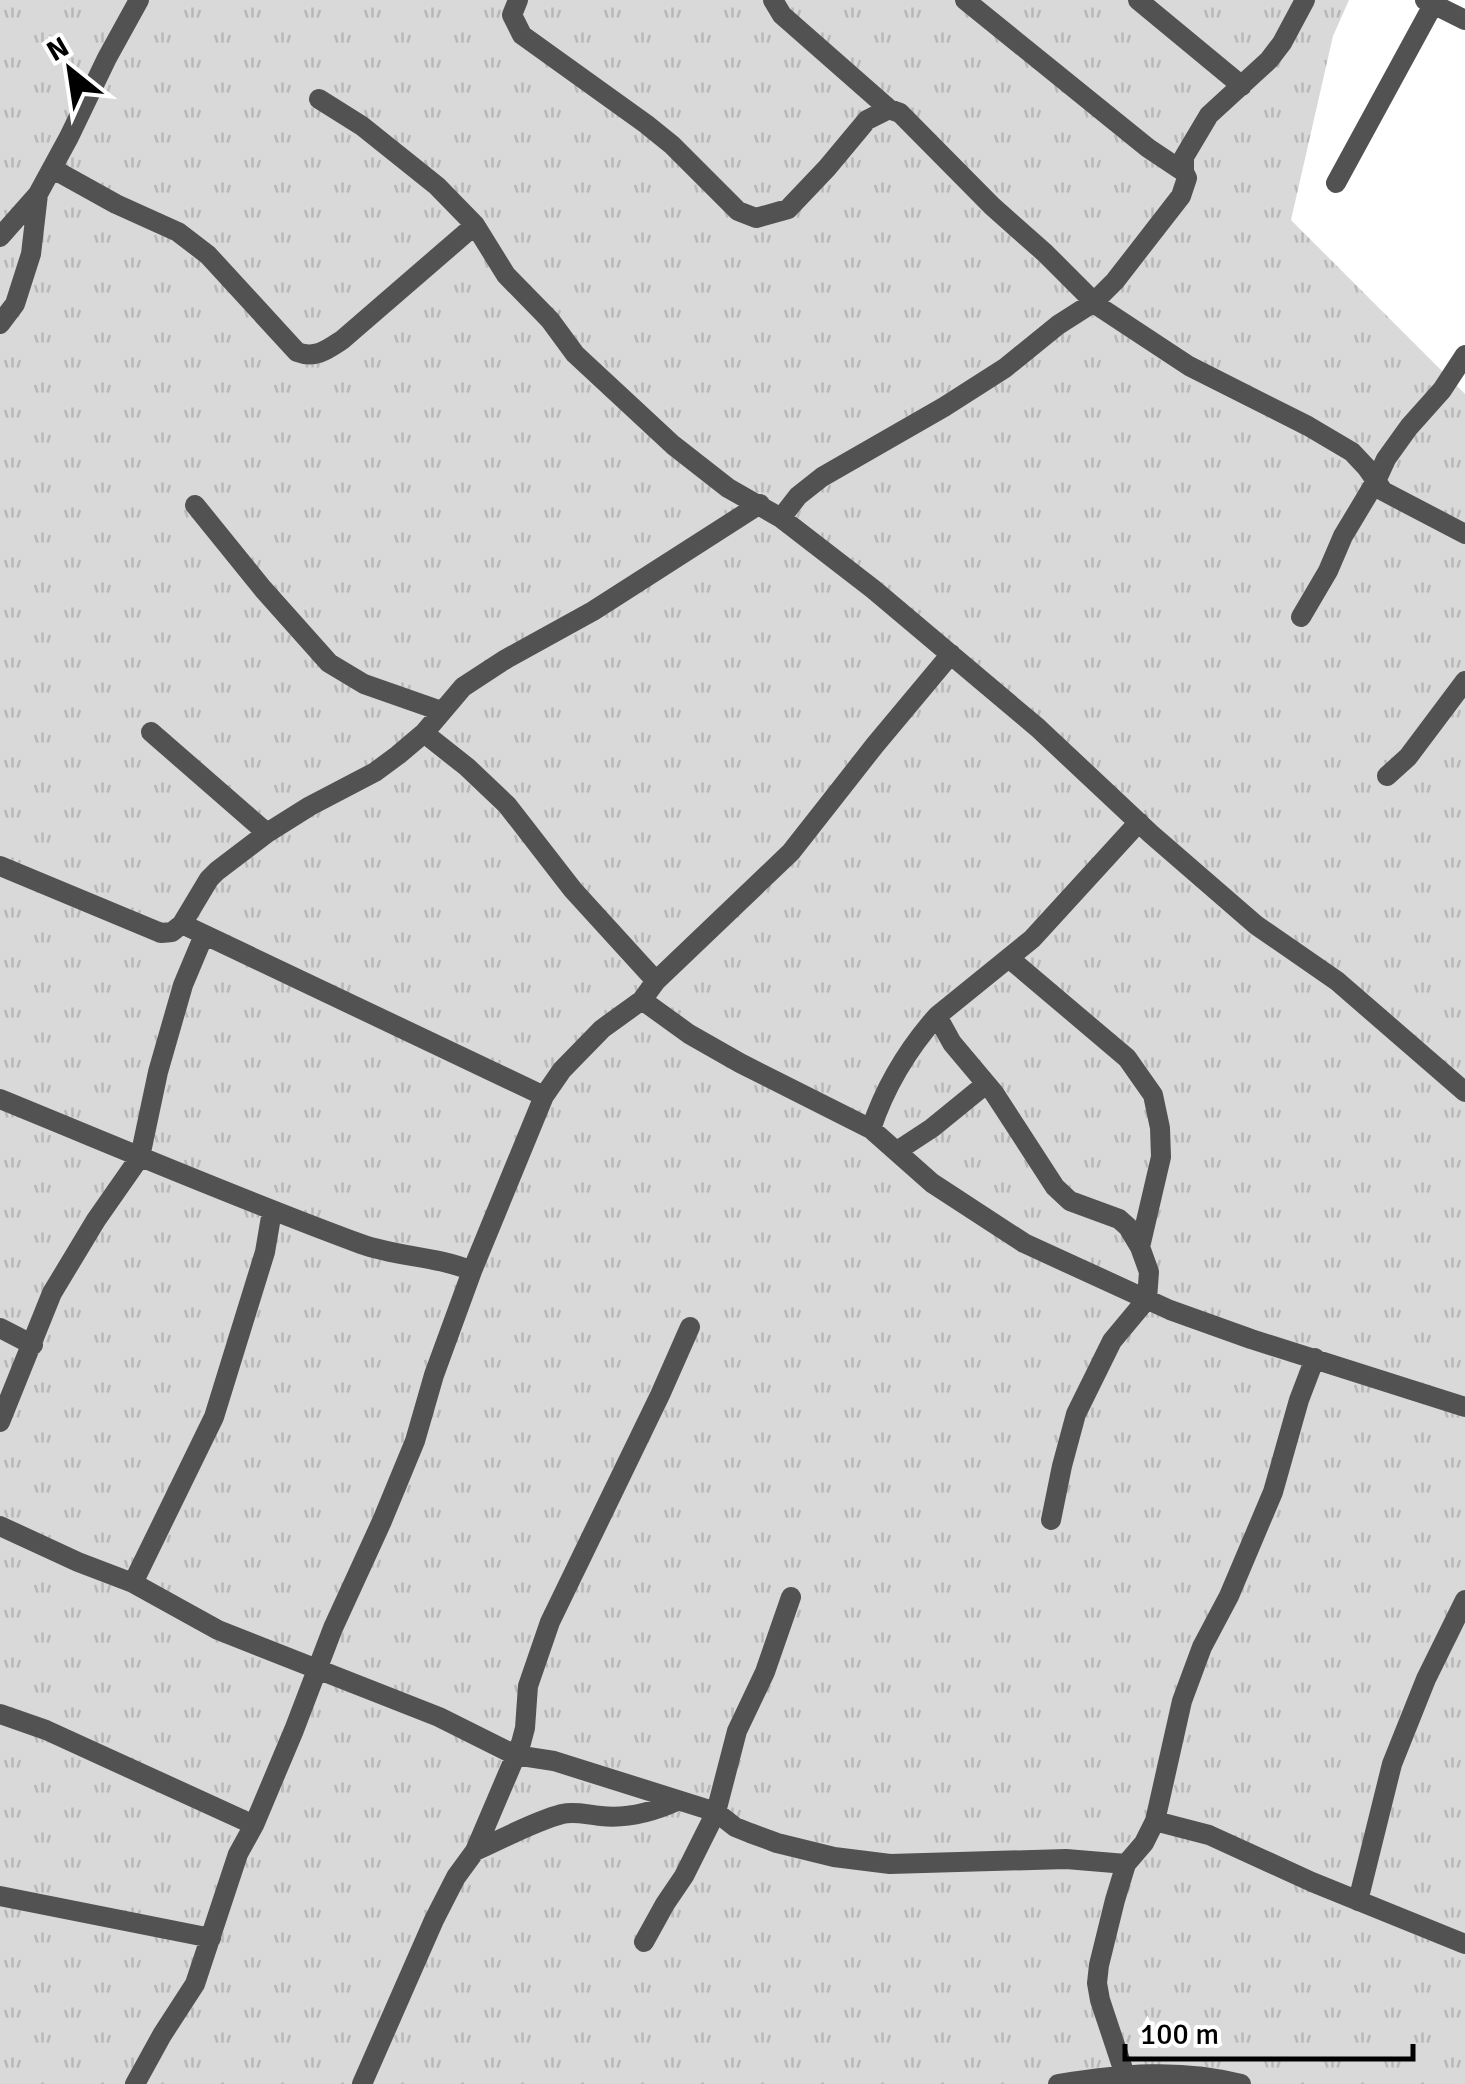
<svg xmlns="http://www.w3.org/2000/svg" width="1465" height="2084" font-family="Signika,sans-serif">
<style>
.grass{fill:url(#grass-tufts)}
.lines{fill:none;stroke-linecap:round;stroke-linejoin:round}
.minor{stroke:#525252;stroke-width:20}
</style>
<defs>
<pattern id="grass-tufts" width="24" height="20" patternUnits="userSpaceOnUse" patternTransform="scale(2.5)"><rect width="24" height="20" fill="#d9d9d9"/><path d="M3 7l-1-3M5 7V3M7 7l1-3M15 17l-1-3M17 17v-4M19 17l1-3" fill="none" stroke="#b8b8b8"/></pattern>
</defs>
<rect width="100%" height="100%" fill="#fff"/>
<path class="grass" d="M0,0H1349L1333,36L1291,220L1465,394V2084H0Z"/>
<g class="lines">
<path class="minor" d="M518,0L512,15L522,35L646,124L672,145L738,211L756,218L788,209L827,168L867,120L889,109L900,113L992,206L1045,253L1098,306L1189,366L1308,426L1352,452L1367,468L1383,491L1465,534
M773,0L782,15L889,109
M965,0L1148,148L1184,172
M1138,0L1242,86
M1425,0L1465,20
M319,99L362,126L437,186L475,225L506,275L550,320L575,354L673,445L728,488L781,518L873,589L1038,728L1151,834L1256,925L1337,981L1465,1092
M53,169L116,204L178,232L208,255L297,352C315,359 327,350 342,340L475,225
M1336,183L1433,5
M0,237L38,194
M0,324L15,304L31,254L38,194L69,137L107,58L139,0
M195,505L263,589L329,663L364,684L441,711
M781,518L798,496L822,477L944,407L1005,368L1058,325L1094,302L1115,281L1181,196L1187,178L1184,172V157L1209,115L1269,60L1282,43L1305,0
M1301,617L1328,571L1343,536L1376,481L1386,459L1409,427L1442,390L1465,355
M151,732L267,833
M424,733L467,767L507,805L573,890L656,981
M1387,776L1408,757L1465,681
M0,866L161,933L172,932L182,924L209,879L217,871L267,833L310,806L375,772L398,755L424,733L463,687L506,659L593,611L760,504
M182,924L544,1096L562,1070L602,1029L642,1000L656,981L791,852L875,745L951,654
M1010,959L1127,1058L1153,1095L1160,1128L1161,1157L1140,1247
M642,1000L689,1034L740,1063L871,1129L932,1183L1024,1243L1170,1310L1251,1339L1465,1407
M0,1099C120,1148 239,1199 361,1244C397,1257 436,1256 472,1271L434,1375L415,1441L382,1521L333,1628L294,1730L254,1825L238,1854L195,1984L162,2035L135,2084
M871,1129C885,1087 907,1050 937,1016
M897,1151L932,1128L986,1084
M472,1271L544,1096
M0,1328L33,1345
M0,1422L52,1293L96,1220L140,1157L158,1072L183,985L204,935
M1051,1520L1062,1466L1076,1414L1112,1341L1147,1299L1149,1272L1140,1247L1128,1227L1119,1219L1070,1201L1055,1187L994,1093L952,1043L937,1016L1032,939L1139,822
M0,1526L78,1562L133,1583L218,1630L439,1717L515,1755L554,1761L716,1812L735,1827L750,1833L777,1843L834,1857L890,1864L1066,1859L1126,1864
M133,1583L214,1417L265,1252L272,1211
M0,1714L46,1730L254,1825
M1155,1821L1209,1835L1312,1882L1465,1944
M475,1851C503,1839 532,1822 562,1814C576,1811 587,1815 601,1816C628,1819 653,1812 677,1801
M0,1896L211,1938
M1358,1901L1392,1764L1426,1679L1465,1600
M644,1942L665,1904L684,1876L716,1812L737,1731L765,1672L791,1597
M1125,2075L1100,2000L1097,1983L1099,1965L1115,1900L1126,1864L1144,1843L1155,1821L1182,1701L1202,1647L1229,1596L1273,1492L1299,1400L1315,1358
M362,2084L434,1920L456,1877L475,1851L521,1743L525,1728L528,1686L550,1622L660,1395L690,1327
M1058,2084C1120,2074 1180,2068 1241,2084"/>
</g>
<g transform="translate(70 70) rotate(330)" stroke="#ffffff" stroke-width="8" paint-order="stroke">
<path d="M0-8L18 38L0 25L-18 38Z" fill="#000000"/>
<text y="-15" font-size="28" font-weight="bold" text-anchor="middle" fill="#000000">N</text>
</g>
<path d="M1125 2044v15h288v-15" fill="none" stroke="#000000" stroke-width="5"/>
<text x="1140" y="2044" font-size="30" fill="#000000" stroke="#ffffff" stroke-width="8" paint-order="stroke">100 m</text>
</svg>
